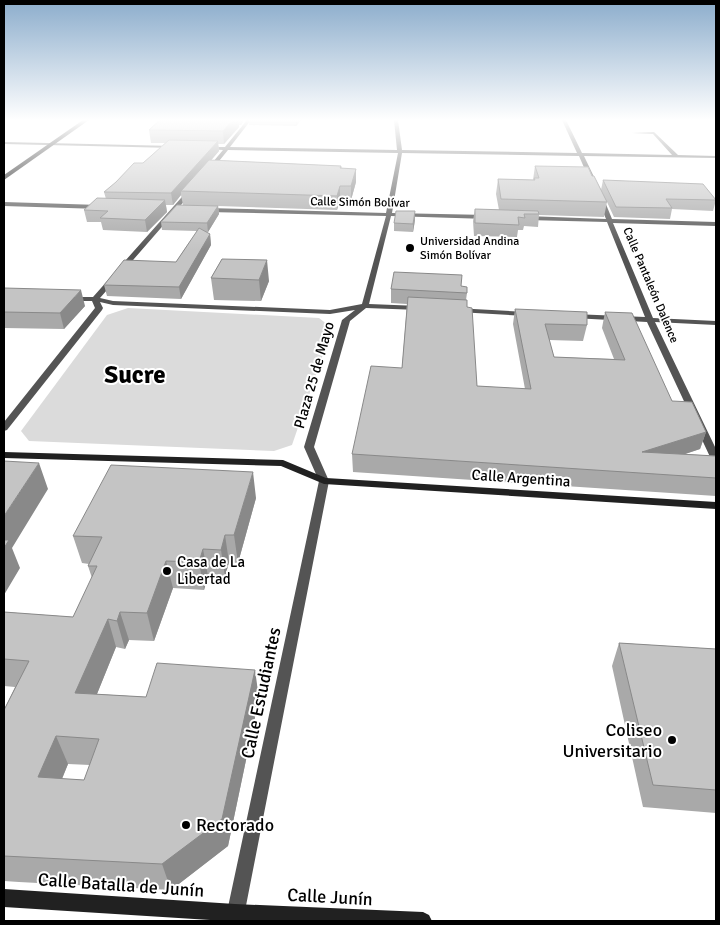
<svg xmlns="http://www.w3.org/2000/svg" width="720" height="925" font-family="Signika,sans-serif">
<style>
.green{fill:#dbdbdb}
.lines{fill:none;stroke-linecap:round;stroke-linejoin:round}
.street{fill:#545454;fill-rule:evenodd}
.secondary{fill:#212121;fill-rule:evenodd}
.primary{fill:#000;fill-rule:evenodd}
.wall{fill:#a9a9a9;fill-rule:evenodd}
.shaded-wall{fill:#898989}
.building{fill:#c4c4c4;stroke:#898989;fill-rule:evenodd}
.poi-dot{fill:#000;stroke:#fff;stroke-width:2}
.labels{text-anchor:middle;stroke-width:4;stroke-linejoin:round;paint-order:stroke}
.far-street-label{font-size:12px;fill:#000;stroke:#fff}
.far-poi-label{font-size:12px;fill:#000;stroke:#fff;text-anchor:start}
.street-label{font-size:15px;fill:#000;stroke:#fff}
.poi-label{font-size:15px;fill:#000;stroke:#fff;text-anchor:start}
.near-street-label{font-size:18px;fill:#000;stroke:#fff}
.near-poi-label{font-size:18px;fill:#000;stroke:#fff;text-anchor:end}
.town-label{font-size:25px;font-weight:bold;fill:#000;stroke:#fff}
</style>
<rect width="100%" height="100%" fill="#fff"/>
<path class="green" d="M128,308L319,318L332,328L292,445L274,451L29,441L21,431L107,315Z"/>
<g class="lines">
<path class="street" d="M247,120H251L230,147L397,150L394,120H398L402,150L577,153L562,120H566L582,153L672,155L653,134L632,133L654,132L678,155L716,156V158L584,156L595,179L592,181L589,179L579,156L402,153L392,213L488,215L491,217L488,219L391,216L369,304L419,306L423,308L419,310L366,308L350,321L314,447L329,481L243,921H225L319,481L304,447L342,320L355,310L330,314L113,305L100,302L103,308L102,310L7,430L4,431V422L95,308L92,301H70L66,299L67,297H93L189,189L194,190L100,298L113,301L330,310L362,304L386,216L207,212L204,210L207,208L386,213L398,153L228,150L211,171H207V169L223,150L207,149L205,147H225Z
M4,142L175,146L177,147L175,148L4,144Z
M600,195L603,197L612,219L716,222V226L613,223L653,318L716,321V325L655,322L716,449V462L711,459L647,322L573,318L569,316L573,314L645,317L607,222L527,220L524,218L527,216L606,219L597,197Z
M4,202L100,205L103,207L100,209L4,206Z
M455,308L526,312L530,314L526,316L458,312L454,310Z"/>
<path class="secondary" d="M4,452L283,460L326,478L716,502V509L324,484L281,466L4,458Z
M4,889L235,904L423,912L429,915L432,921H226L4,907Z"/>
<path class="primary" d="M83,120H89L4,180V175Z"/>
</g>
<path class="wall" d="M160,120H244L241,125H239V127L224,144H218L219,151L211,160L341,166L342,168L356,169V182L351,200L340,199L337,210L218,206L219,214L208,232H205L210,234L211,245L181,299L107,296L104,285L176,262L197,231L162,230L161,222L183,205L181,195L173,205H166L167,212L147,232L103,230L101,222H87L84,210L106,199L104,192L143,163L165,143H151L149,130Z
M249,120H301L296,126L249,125Z
M535,166L592,176L601,190L603,180L716,200L713,211L672,209L670,219L614,217L607,202L604,217L539,215L538,227L524,226L523,230H518L517,237L474,236L473,221L475,209L499,210L496,194L498,179L533,180Z
M415,220L413,232L394,231V223Z
M222,259L269,281L261,301L214,300L211,278Z
M461,286L467,293L466,300L477,386L525,389L513,324L515,309L587,325L583,341L549,340L554,357L614,359L602,328L605,312L672,401L706,432L700,449L685,454L716,456V496L353,472L352,454L402,368L407,304L391,303V289Z
M4,288L85,306L64,329L4,328Z
M256,498L238,563L229,562L225,577L208,576L204,590L173,588L154,641L129,640L125,649L116,647L97,694L146,697L259,698L228,846L171,890L19,882L4,881V710L15,687L4,686V612L73,617L92,578L88,566L89,564L82,563L73,536ZM68,764L90,765L84,780L62,779Z
M619,643L716,649V813L643,807L612,666Z"/>
<path class="shaded-wall" d="M233,120H238L239,127L224,144L223,131Z
M240,120H244L241,125Z
M296,120H301L296,126Z
M218,141L219,151L185,191H181V195L173,205L171,193Z
M356,169V182L351,200V186Z
M340,186V199L337,210V196Z
M165,200L167,212L147,232L145,220Z
M218,206L219,214L208,232L207,223Z
M415,211V220L413,232V224Z
M210,234L211,245L181,299L179,287Z
M267,260L269,281L261,301L259,280Z
M81,290L85,306L64,329L60,313Z
M706,432L700,449L637,470L642,452Z
M39,463L48,489L12,548L20,568L4,595V516Z
M253,472L256,498L238,563L234,535Z
M225,535L229,562L225,577L221,550Z
M203,549L208,576L204,590L199,562Z
M166,561L173,588L154,641L147,613Z
M120,612L129,640L125,649L117,621Z
M108,619L116,647L86,721L75,693Z
M255,670L259,698L228,846L171,890L162,864Z
M56,736L68,764L51,805L38,777Z"/>
<path class="building" d="M160,120H233L223,131L149,130Z
M169,140L218,141L171,193L104,192L116,182L134,163H143Z
M209,160L341,166L340,168L356,169L351,186H340L337,196L181,191Z
M535,166L588,167L592,176H594L607,202L501,199L498,179L535,180L534,178H539Z
M603,180L703,184L716,200L666,199L672,208L616,207Z
M97,198L165,200L145,220L100,218L108,211L84,210Z
M177,205L218,206L207,223L161,222Z
M475,209L538,211L539,214H524L525,218L518,217L519,225L475,223Z
M396,211H415L413,224L394,223Z
M199,228L210,234L179,287L104,285L124,260L176,262Z
M222,259L267,260L259,280L211,278Z
M394,272L462,275L461,286L467,287V293L391,289Z
M4,288L81,290L60,313L4,312Z
M408,297L467,300V307L472,308L477,386L531,389L515,309L587,312V325L545,324L554,357L625,360L605,312L632,313L672,401L692,402L706,432L642,452L716,456V478L352,454L371,366L402,368Z
M4,461L39,463L4,516Z
M111,465L253,472L234,535H225L221,550L203,549L199,562L166,561L147,613L120,612L117,621L108,619L75,693L146,697L157,663L255,670L222,819L162,864L4,856V710L29,661L4,659V612L73,617L97,566H88L102,537L73,536ZM56,736L99,739L84,780L38,777Z
M4,540H9L4,548Z
M619,643L716,649V790L653,785Z"/>
<linearGradient id="sky" x2="0" y2="1"><stop stop-color="#8cadcc"/><stop offset="0.48" stop-color="#fff"/><stop offset="1" stop-color="#fff" stop-opacity="0"/></linearGradient>
<rect width="720" height="250" fill="url(#sky)"/>
<g class="poi-dot">
<circle cx="410" cy="248" r="5"/>
<circle cx="167" cy="571" r="5"/>
<circle cx="672" cy="740" r="5"/>
<circle cx="186" cy="825" r="5"/>
</g>
<g class="labels">
<g class="far-street-label">
<text transform="translate(360 202) rotate(1)" y="4">Calle Simón Bolívar</text>
<text transform="translate(651 285) rotate(67)" y="4">Calle Pantaleón Dalence</text>
</g>
<g class="far-poi-label">
<text x="420" y="245">Universidad Andina<tspan x="420" dy="14">Simón Bolívar</tspan></text>
</g>
<g class="street-label">
<text transform="translate(314 375) rotate(-74)" y="5">Plaza 25 de Mayo</text>
<text transform="translate(521 478) rotate(4)" y="5">Calle Argentina</text>
</g>
<g class="poi-label">
<text x="177" y="567">Casa de La<tspan x="177" dy="17">Libertad</tspan></text>
</g>
<g class="near-street-label">
<text transform="translate(261 693) rotate(-78)" y="6">Calle Estudiantes</text>
<text transform="translate(121 885) rotate(4)" y="6">Calle Batalla de Junín</text>
<text transform="translate(330 897) rotate(3)" y="6">Calle Junín</text>
</g>
<g class="near-poi-label">
<text x="662" y="736">Coliseo<tspan x="662" dy="21">Universitario</tspan></text>
<text x="196" y="831" text-anchor="start">Rectorado</text>
</g>
<g class="town-label">
<text x="135" y="383">Sucre</text>
</g>
</g>
<rect width="720" height="925" fill="none" stroke="#000000" stroke-width="10"/>
</svg>
